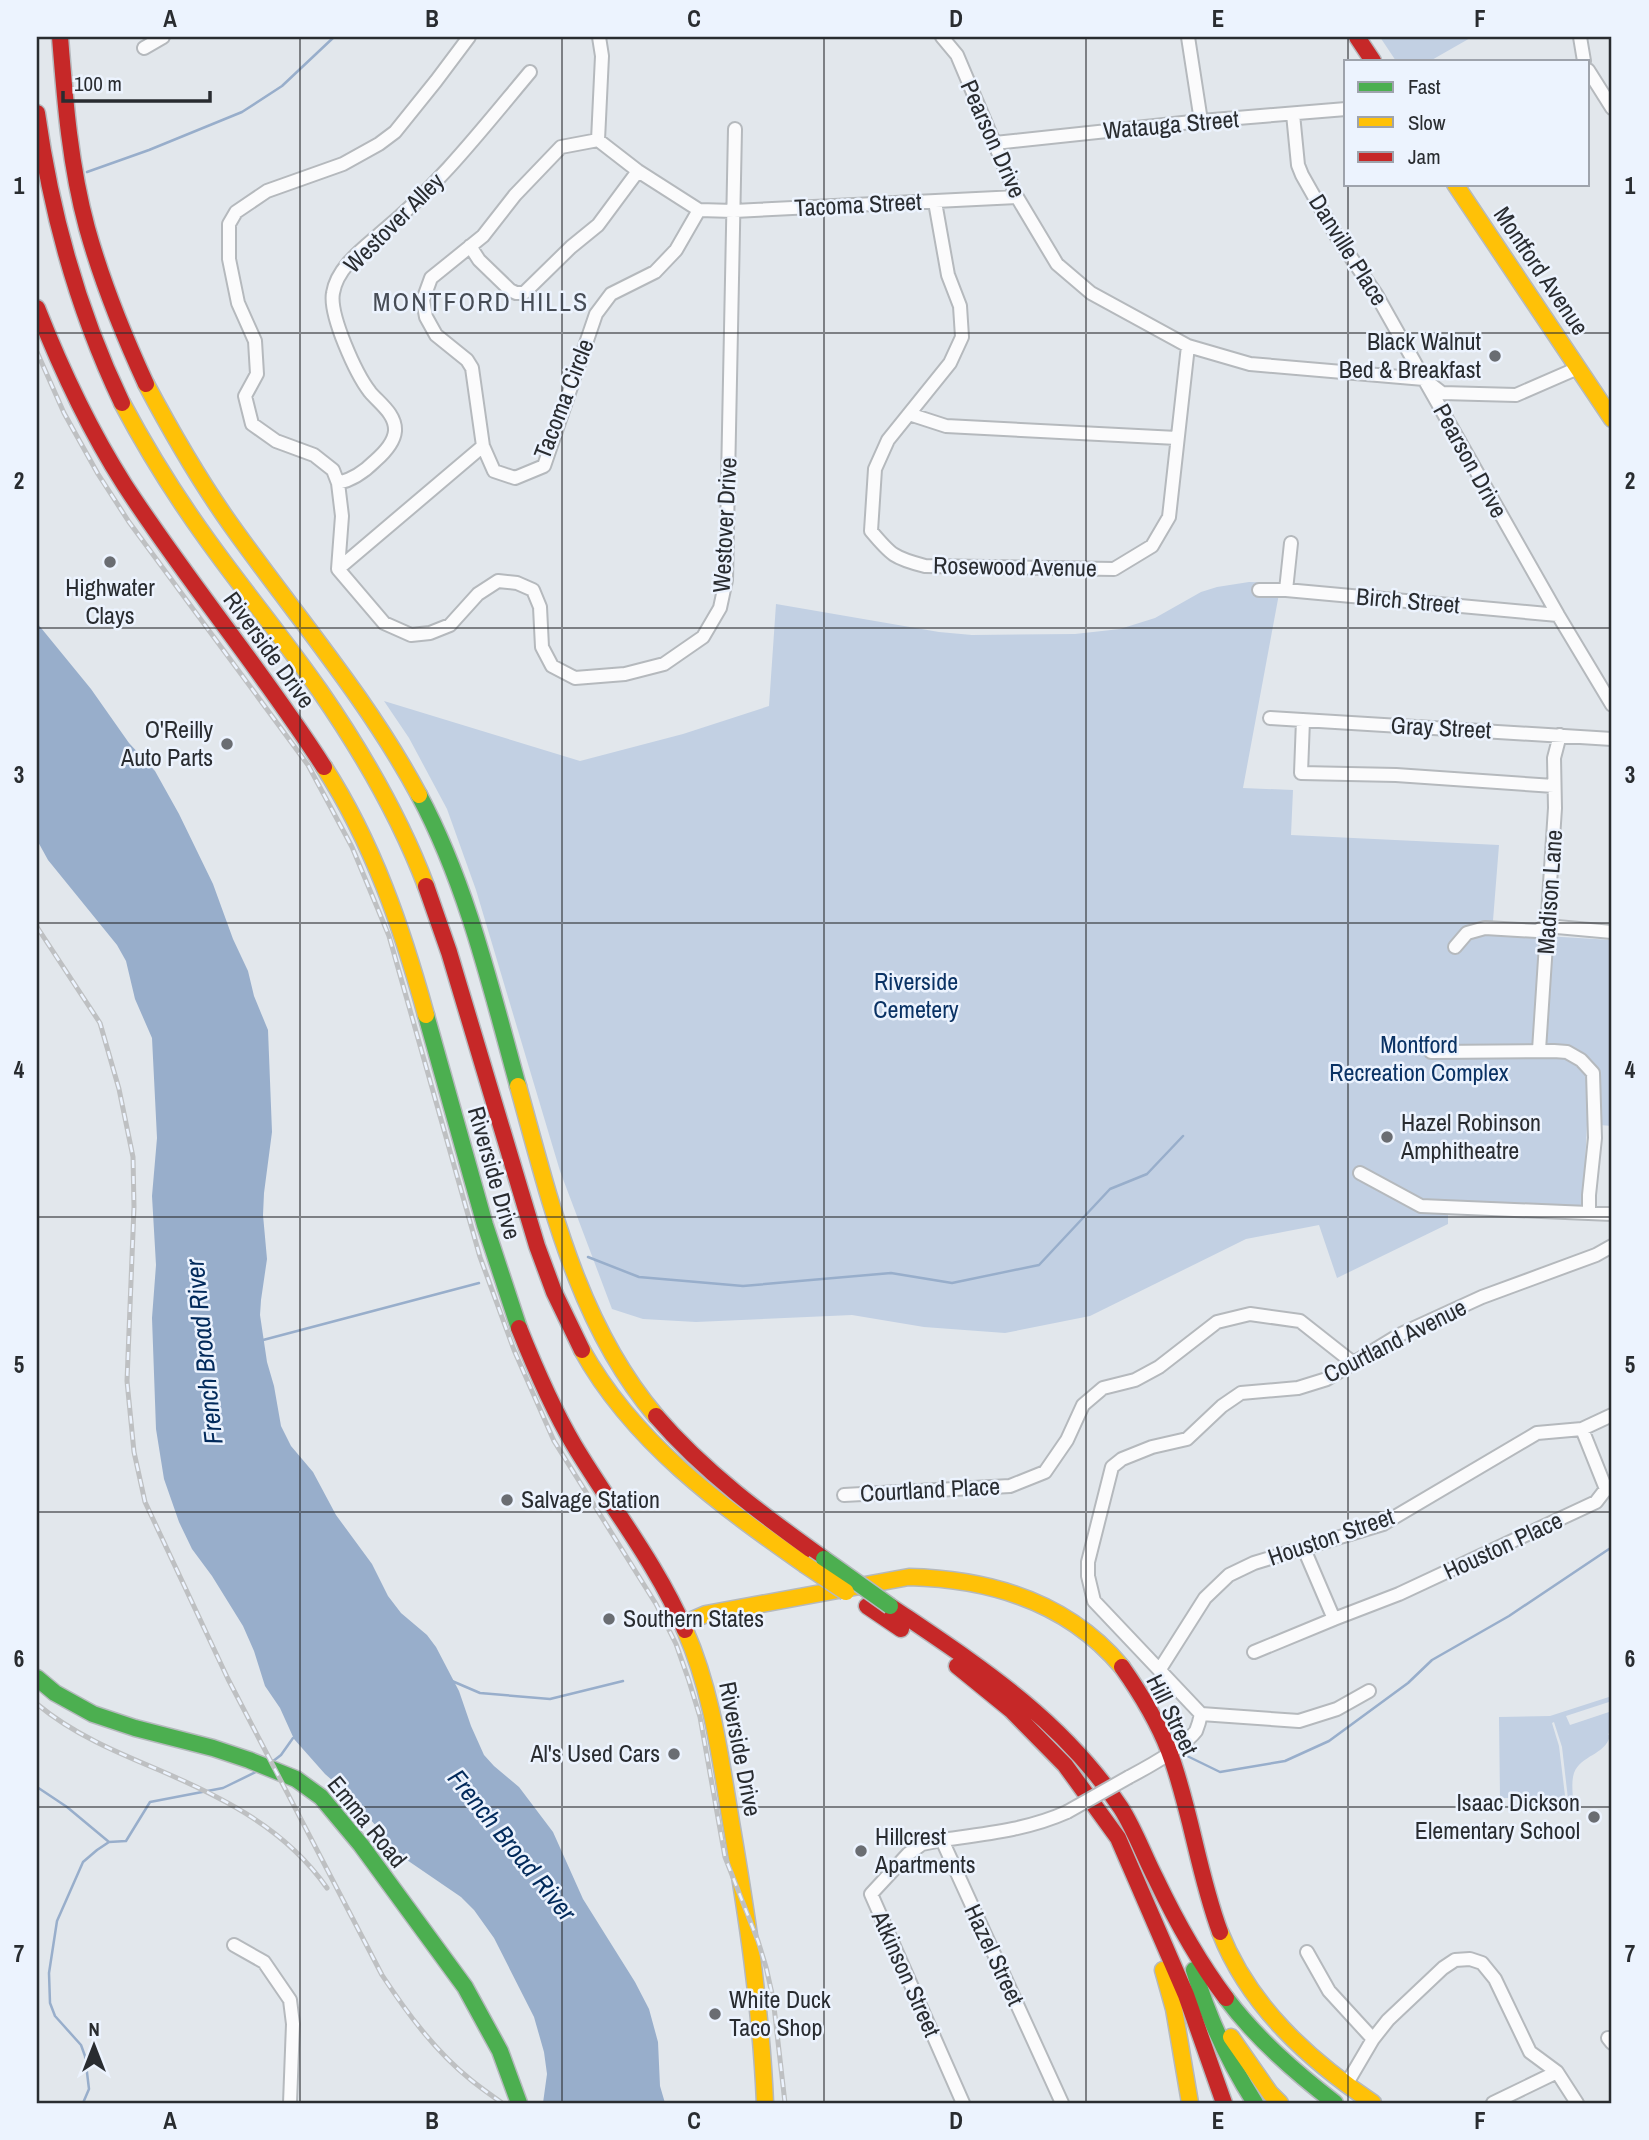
<svg xmlns="http://www.w3.org/2000/svg" width="1649" height="2140" font-family="'Archivo Narrow',sans-serif">
<style>
.green{fill:#c2d0e3}
.water{fill:#98aecb}
.lines{fill:none;stroke-linecap:round;stroke-linejoin:round}
.stream{stroke:#98aecb;stroke-width:2.5}
.street-casing{stroke:#b5b9bd;stroke-width:16}
.fast-casing{stroke:#b5b9bd;stroke-width:19}
.slow-casing{stroke:#b5b9bd;stroke-width:19}
.jam-casing{stroke:#b5b9bd;stroke-width:19}
.street{stroke:#fbfbfc;stroke-width:12}
.fast{stroke:#4caf50;stroke-width:16}
.slow{stroke:#ffc107;stroke-width:16}
.jam{stroke:#c62828;stroke-width:16}
.rail-casing{stroke:#bec0c2;stroke-width:5}
.rail{stroke:#ecf3fe;stroke-width:2.5;stroke-dasharray:8;stroke-linecap:butt}
.street-bridge-casing{stroke:#b5b9bd;stroke-width:16;stroke-linecap:butt}
.fast-bridge-casing{stroke:#b5b9bd;stroke-width:19;stroke-linecap:butt}
.slow-bridge-casing{stroke:#b5b9bd;stroke-width:19;stroke-linecap:butt}
.street-bridge{stroke:#fbfbfc;stroke-width:12}
.fast-bridge{stroke:#4caf50;stroke-width:16}
.slow-bridge{stroke:#ffc107;stroke-width:16}
.grid{fill:none;stroke:#292c30;stroke-width:2;stroke-opacity:0.55}
.poi-dot{fill:#6a6d72;stroke:#ecf3fe;stroke-width:2.5}
.labels{text-anchor:middle;stroke-width:5;stroke-linejoin:round;paint-order:stroke}
.street-label{font-size:24px;fill:#292c30;stroke:#ecf3fe}
.poi-label{font-size:24px;fill:#292c30;stroke:#ecf3fe;text-anchor:start}
.park-label{font-size:24px;fill:#0a3264;stroke:#ecf3fe}
.neighbourhood-label{font-size:26px;letter-spacing:2px;fill:#474d56;stroke:#ecf3fe}
.water-label{font-size:26px;font-style:italic;fill:#022a5b;stroke:#ecf3fe}
.neatline{fill:none;stroke:#292c30;stroke-width:2.5}
.grid-label{font-size:23px;text-anchor:middle;font-weight:bold;fill:#292c30}
</style>
<rect width="100%" height="100%" fill="#e2e7ec"/>
<path class="green" d="M1380,37H1472L1430,61H1396Z
M1249,582L1281,583L1243,788L1293,790L1291,835L1499,845L1492,933L1612,940V1126L1587,1124L1583,1206L1448,1201V1224L1337,1278L1319,1225L1246,1239L1090,1316L1005,1333L924,1327L852,1315L696,1322L643,1319L612,1309L560,1171L476,890L447,809L409,738L384,701L580,761L683,734L769,706L776,604L939,632L972,635L1075,634L1120,629L1155,618L1201,592L1217,587Z
M1612,1696V1701L1566,1716L1570,1725L1612,1711V1732L1608,1734L1610,1736C1605,1755 1581,1755 1574,1773C1571,1782 1573,1794 1573,1803L1571,1805L1568,1799L1562,1747L1554,1722L1552,1723L1559,1746L1566,1804L1574,1809L1575,1813L1553,1798H1500L1499,1717L1550,1716Z"/>
<path class="water" d="M37,623L91,689L129,743L155,771L179,814L213,884L233,939L248,971L254,996L268,1030L272,1132L264,1193L263,1215L267,1259L261,1300L260,1315L267,1362L274,1386L281,1426L291,1446L313,1472L336,1515L372,1564L388,1596L401,1613L427,1635L436,1647L459,1691L471,1726L484,1755L494,1766L519,1787L553,1832L583,1899L635,1982L649,2009L658,2042L660,2086L665,2103H543L547,2074L544,2052L534,2017L494,1938L474,1910L461,1897L404,1858L349,1795L325,1774L294,1739L280,1708L265,1686L254,1651L243,1626L212,1576L192,1549L179,1522L164,1479L156,1429L152,1318L156,1265L152,1196L157,1138L152,1038L135,999L126,961L117,945L48,860L37,840Z"/>
<g class="lines">
<path class="stream" d="M87,172L149,150L242,112L282,86L334,37
M588,1257L639,1277L743,1286L891,1273L952,1283L1039,1265L1110,1189L1147,1174L1183,1136
M263,1340L479,1283
M452,1681L480,1693L550,1699L623,1681
M1181,1753L1220,1772L1285,1761L1329,1741L1408,1683L1432,1660L1509,1616L1612,1547
M272,1762L281,1755L293,1738
M37,1787L67,1807L109,1842
M83,2103L89,2089L85,2056L81,2045L55,2016L50,2003L49,1973L57,1921L83,1862L97,1850L109,1842L126,1841L150,1802L223,1788L258,1771"/>
<defs>
<path id="street" d="M469,37L436,81L395,132L379,144L343,164L267,191L236,212L229,224V259L238,303L255,341L257,374L245,396L252,424L276,441L314,455L333,470L338,483L342,516L338,569L384,623L411,635L430,633L450,625L478,594L498,581L517,583L533,590L540,607L542,647L552,666L575,678L625,674L664,664L703,637L720,608L726,580L735,129
M942,37L957,55L1017,197L1057,264L1091,293L1188,346L1250,364L1424,379L1558,615L1612,705
M1188,37L1201,121
M1580,37L1584,61
M144,48L163,37
M1588,70L1612,108
M1293,114L1298,165L1302,175L1337,237L1376,294L1424,379L1442,393L1516,395L1578,368
M598,140L602,56L599,37
M995,143L1201,121L1346,109
M935,202L948,275L960,306L962,337L950,363L888,440L875,469L871,531C891,555 894,558 925,566L1114,569L1152,546L1169,517L1188,346
M699,210L676,250L655,272L611,294L596,314L544,466L515,478L494,471L483,446L472,368L467,360L436,335L426,317L423,300L431,278L483,236L515,195L561,147L598,140L638,171L699,210L734,211L1017,197
M470,246L479,260L510,290L516,293H524L571,247L598,225L638,171
M909,414L946,426L1177,438
M338,483C352,480 365,471 375,461C383,454 394,443 395,431C396,414 379,403 370,392C356,374 329,315 333,293C337,267 364,248 382,232C439,185 483,128 530,72
M338,569L483,446
M1259,590H1286L1558,615
M1286,590L1291,543
M1270,718L1612,739
M1303,720L1301,773L1396,775L1554,786
M1455,947L1467,933L1485,928L1537,931L1546,926L1612,932
M1539,1050L1555,808L1554,758L1560,735
M1431,1052L1554,1051L1567,1052L1581,1060L1593,1073L1595,1138L1589,1195V1213
M1360,1173L1421,1206L1612,1214
M844,1495L1010,1486L1045,1472L1067,1440L1083,1405L1103,1388L1135,1380L1159,1367L1217,1322L1250,1314L1300,1321L1352,1362
M1304,1549L1334,1619
M1254,1652L1334,1619L1399,1594L1596,1502L1606,1489L1582,1429
M1160,1669L1205,1598L1229,1575L1254,1563L1383,1524L1537,1433L1582,1429L1612,1415
M1201,1714L1094,1601L1088,1576V1562L1112,1467L1122,1459L1152,1447L1187,1439L1222,1406L1241,1393L1298,1388L1327,1379L1399,1335L1482,1297L1596,1255L1612,1246
M1201,1714L1299,1721L1337,1709L1369,1691
M1129,1777C1148,1767 1183,1748 1196,1731C1198,1726 1200,1719 1201,1714
M942,1840C984,1834 1027,1830 1067,1812
M234,1945L264,1962L290,2000L293,2024L290,2103
M1307,1952L1329,1991L1373,2039
M1608,2038L1612,2043
M1346,2085L1373,2039L1388,2020L1443,1968L1455,1960L1470,1959L1482,1963L1495,1979L1530,2052L1557,2072L1577,2103
M963,2103L871,1894L908,1854L922,1844L942,1840L1062,2103
M1493,2103L1557,2072"/>
<path id="fast" d="M419,795C467,885 491,988 518,1086
M426,1015L485,1225L519,1328
M37,1678L55,1693L93,1714L135,1728L213,1748L249,1760L296,1779L321,1797L361,1845L465,1987L500,2051L519,2103
M1194,1970C1208,2017 1228,2061 1255,2103
M1226,1998C1257,2039 1295,2072 1335,2103"/>
<path id="slow" d="M1455,184L1612,419
M146,384C172,433 199,480 231,525C295,615 367,698 419,795
M122,403C147,450 175,495 206,538C243,590 284,639 320,691C362,752 400,817 426,886
M324,767C373,843 402,928 426,1015
M518,1086C550,1200 577,1323 656,1416
M582,1350C633,1442 720,1505 804,1564
M683,1624L706,1614L909,1577C990,1579 1068,1602 1122,1667
M685,1630C712,1691 720,1757 731,1822C747,1915 761,2008 765,2103
M1220,1932C1249,2006 1309,2060 1373,2103
M1163,1970L1174,2009L1190,2103
M1231,2037L1270,2093L1280,2103"/>
<path id="jam" d="M60,37C65,101 70,166 87,228C102,282 123,334 146,384
M1357,37L1373,61
M37,113C51,213 78,311 122,403
M37,308C61,369 89,429 124,484C187,581 262,670 324,767
M426,886L449,952L537,1246L554,1292L582,1350
M519,1328C535,1368 552,1408 574,1445C611,1507 657,1564 685,1630
M656,1416C704,1472 764,1516 824,1559
M867,1606L901,1629
M890,1606C977,1665 1061,1718 1121,1808C1135,1830 1144,1856 1156,1879C1176,1921 1198,1961 1226,1998
M957,1666L1011,1710L1065,1765L1118,1838L1186,1995L1224,2103
M1122,1667C1141,1694 1157,1720 1169,1751C1191,1810 1198,1873 1220,1932"/>
</defs>
<use href="#street" class="street-casing"/>
<use href="#fast" class="fast-casing"/>
<use href="#slow" class="slow-casing"/>
<use href="#jam" class="jam-casing"/>
<use href="#street" class="street"/>
<use href="#fast" class="fast"/>
<use href="#slow" class="slow"/>
<use href="#jam" class="jam"/>
<defs>
<path id="rail" d="M37,352L64,413L98,474L129,522L308,765L352,847L389,936L480,1257L514,1350L554,1441L656,1604L676,1644L689,1681L700,1717L725,1857L758,1941L766,1967L773,1998L785,2103
M37,927L100,1023L119,1089L133,1157L134,1207L127,1381L134,1452L145,1502L228,1679L382,1975C407,2013 435,2051 471,2080C481,2088 491,2095 502,2103
M37,1704C73,1734 116,1752 159,1770C224,1798 286,1829 327,1888"/>
</defs>
<use href="#rail" class="rail-casing"/>
<use href="#rail" class="rail"/>
<defs>
<path id="street-bridge" d="M1067,1812L1129,1777"/>
<path id="fast-bridge" d="M824,1559L890,1606"/>
<path id="slow-bridge" d="M804,1564L846,1592"/>
</defs>
<use href="#street-bridge" class="street-bridge-casing"/>
<use href="#fast-bridge" class="fast-bridge-casing"/>
<use href="#slow-bridge" class="slow-bridge-casing"/>
<use href="#street-bridge" class="street-bridge"/>
<use href="#fast-bridge" class="fast-bridge"/>
<use href="#slow-bridge" class="slow-bridge"/>
</g>
<path class="grid" d="M300,37V2103M562,37V2103M824,37V2103M1086,37V2103M1348,37V61M1348,184V2103M37,333H1612M37,628H1612M37,923H1612M37,1217H1612M37,1512H1612M37,1807H1612"/>
<g class="poi-dot">
<circle cx="1495" cy="356" r="7"/>
<circle cx="110" cy="562" r="7"/>
<circle cx="227" cy="744" r="7"/>
<circle cx="1387" cy="1137" r="7"/>
<circle cx="507" cy="1500" r="7"/>
<circle cx="609" cy="1619" r="7"/>
<circle cx="674" cy="1754" r="7"/>
<circle cx="1594" cy="1817" r="7"/>
<circle cx="861" cy="1851" r="7"/>
<circle cx="715" cy="2014" r="7"/>
</g>
<g class="labels">
<g class="street-label">
<text transform="translate(1171 125) rotate(-5)" y="8">Watauga Street</text>
<text transform="translate(993 139) rotate(66)" y="8">Pearson Drive</text>
<text transform="translate(858 205) rotate(-3)" y="8">Tacoma Street</text>
<text transform="translate(394 223) rotate(-45)" y="8">Westover Alley</text>
<text transform="translate(1348 250) rotate(58)" y="8">Danville Place</text>
<text transform="translate(1541 271) rotate(56)" y="8">Montford Avenue</text>
<text transform="translate(564 399) rotate(-69)" y="8">Tacoma Circle</text>
<text transform="translate(1470 461) rotate(61)" y="8">Pearson Drive</text>
<text transform="translate(725 525) rotate(-87)" y="8">Westover Drive</text>
<text transform="translate(1015 567) rotate(1)" y="8">Rosewood Avenue</text>
<text transform="translate(1408 601) rotate(5)" y="8">Birch Street</text>
<text transform="translate(269 650) rotate(54)" y="8">Riverside Drive</text>
<text transform="translate(1441 728) rotate(3)" y="8">Gray Street</text>
<text transform="translate(1550 892) rotate(-86)" y="8">Madison Lane</text>
<text transform="translate(494 1173) rotate(74)" y="8">Riverside Drive</text>
<text transform="translate(1395 1341) rotate(-27)" y="8">Courtland Avenue</text>
<text transform="translate(930 1490) rotate(-3)" y="8">Courtland Place</text>
<text transform="translate(1331 1537) rotate(-19)" y="8">Houston Street</text>
<text transform="translate(1503 1546) rotate(-25)" y="8">Houston Place</text>
<text transform="translate(1172 1715) rotate(64)" y="8">Hill Street</text>
<text transform="translate(740 1749) rotate(79)" y="8">Riverside Drive</text>
<text transform="translate(367 1822) rotate(51)" y="8">Emma Road</text>
<text transform="translate(994 1955) rotate(65)" y="8">Hazel Street</text>
<text transform="translate(906 1974) rotate(66)" y="8">Atkinson Street</text>
</g>
<g class="poi-label">
<text x="1481" y="350" text-anchor="end">Black Walnut<tspan x="1481" dy="28">Bed &amp; Breakfast</tspan></text>
<text x="110" y="596" text-anchor="middle">Highwater<tspan x="110" dy="28">Clays</tspan></text>
<text x="213" y="738" text-anchor="end">O'Reilly<tspan x="213" dy="28">Auto Parts</tspan></text>
<text x="1401" y="1131">Hazel Robinson<tspan x="1401" dy="28">Amphitheatre</tspan></text>
<text x="521" y="1508">Salvage Station</text>
<text x="623" y="1627">Southern States</text>
<text x="660" y="1762" text-anchor="end">Al's Used Cars</text>
<text x="1580" y="1811" text-anchor="end">Isaac Dickson<tspan x="1580" dy="28">Elementary School</tspan></text>
<text x="875" y="1845">Hillcrest<tspan x="875" dy="28">Apartments</tspan></text>
<text x="729" y="2008">White Duck<tspan x="729" dy="28">Taco Shop</tspan></text>
</g>
<g class="park-label">
<text x="916" y="990">Riverside<tspan x="916" dy="28">Cemetery</tspan></text>
<text x="1419" y="1053">Montford<tspan x="1419" dy="28">Recreation Complex</tspan></text>
</g>
<g class="neighbourhood-label">
<text x="481" y="311">MONTFORD HILLS</text>
</g>
<g class="water-label">
<text transform="translate(204 1352) rotate(-96)" y="9">French Broad River</text>
<text transform="translate(512 1845) rotate(51)" y="9">French Broad River</text>
</g>
</g>
<rect width="1649" height="2140" fill="none" stroke="#ecf3fe" stroke-width="77"/>
<rect x="1344" y="60" width="245" height="126" fill="#ecf3fe" stroke="#9ea3ac" stroke-width="2"/>
<rect x="1358" y="82" width="35" height="10" fill="#4caf50" stroke="#9ea3ac" stroke-width="2"/>
<text x="1408" y="94" font-size="21" fill="#292c30">Fast</text>
<rect x="1358" y="117" width="35" height="10" fill="#ffc107" stroke="#9ea3ac" stroke-width="2"/>
<text x="1408" y="130" font-size="21" fill="#292c30">Slow</text>
<rect x="1358" y="152" width="35" height="10" fill="#c62828" stroke="#9ea3ac" stroke-width="2"/>
<text x="1408" y="164" font-size="21" fill="#292c30">Jam</text>
<g transform="translate(94 2046)" stroke="#ecf3fe" stroke-width="5" paint-order="stroke">
<path d="M0-5L12 26L0 18L-12 26Z" fill="#292c30"/>
<text y="-10" font-size="19" font-weight="bold" text-anchor="middle" fill="#292c30">N</text>
</g>
<path d="M63 91v10h147v-10" fill="none" stroke="#292c30" stroke-width="3.5"/>
<text x="74" y="91" font-size="21" fill="#292c30" stroke="#ecf3fe" stroke-width="5" paint-order="stroke">100 m</text>
<rect x="38" y="38" width="1572" height="2064" class="neatline"/>
<g class="grid-label">
<text x="170" y="27">A</text>
<text x="432" y="27">B</text>
<text x="694" y="27">C</text>
<text x="956" y="27">D</text>
<text x="1218" y="27">E</text>
<text x="1480" y="27">F</text>
<text x="19" y="194">1</text>
<text x="1630" y="194">1</text>
<text x="19" y="489">2</text>
<text x="1630" y="489">2</text>
<text x="19" y="783">3</text>
<text x="1630" y="783">3</text>
<text x="19" y="1078">4</text>
<text x="1630" y="1078">4</text>
<text x="19" y="1373">5</text>
<text x="1630" y="1373">5</text>
<text x="19" y="1667">6</text>
<text x="1630" y="1667">6</text>
<text x="19" y="1962">7</text>
<text x="1630" y="1962">7</text>
<text x="170" y="2129">A</text>
<text x="432" y="2129">B</text>
<text x="694" y="2129">C</text>
<text x="956" y="2129">D</text>
<text x="1218" y="2129">E</text>
<text x="1480" y="2129">F</text>
</g>
</svg>
